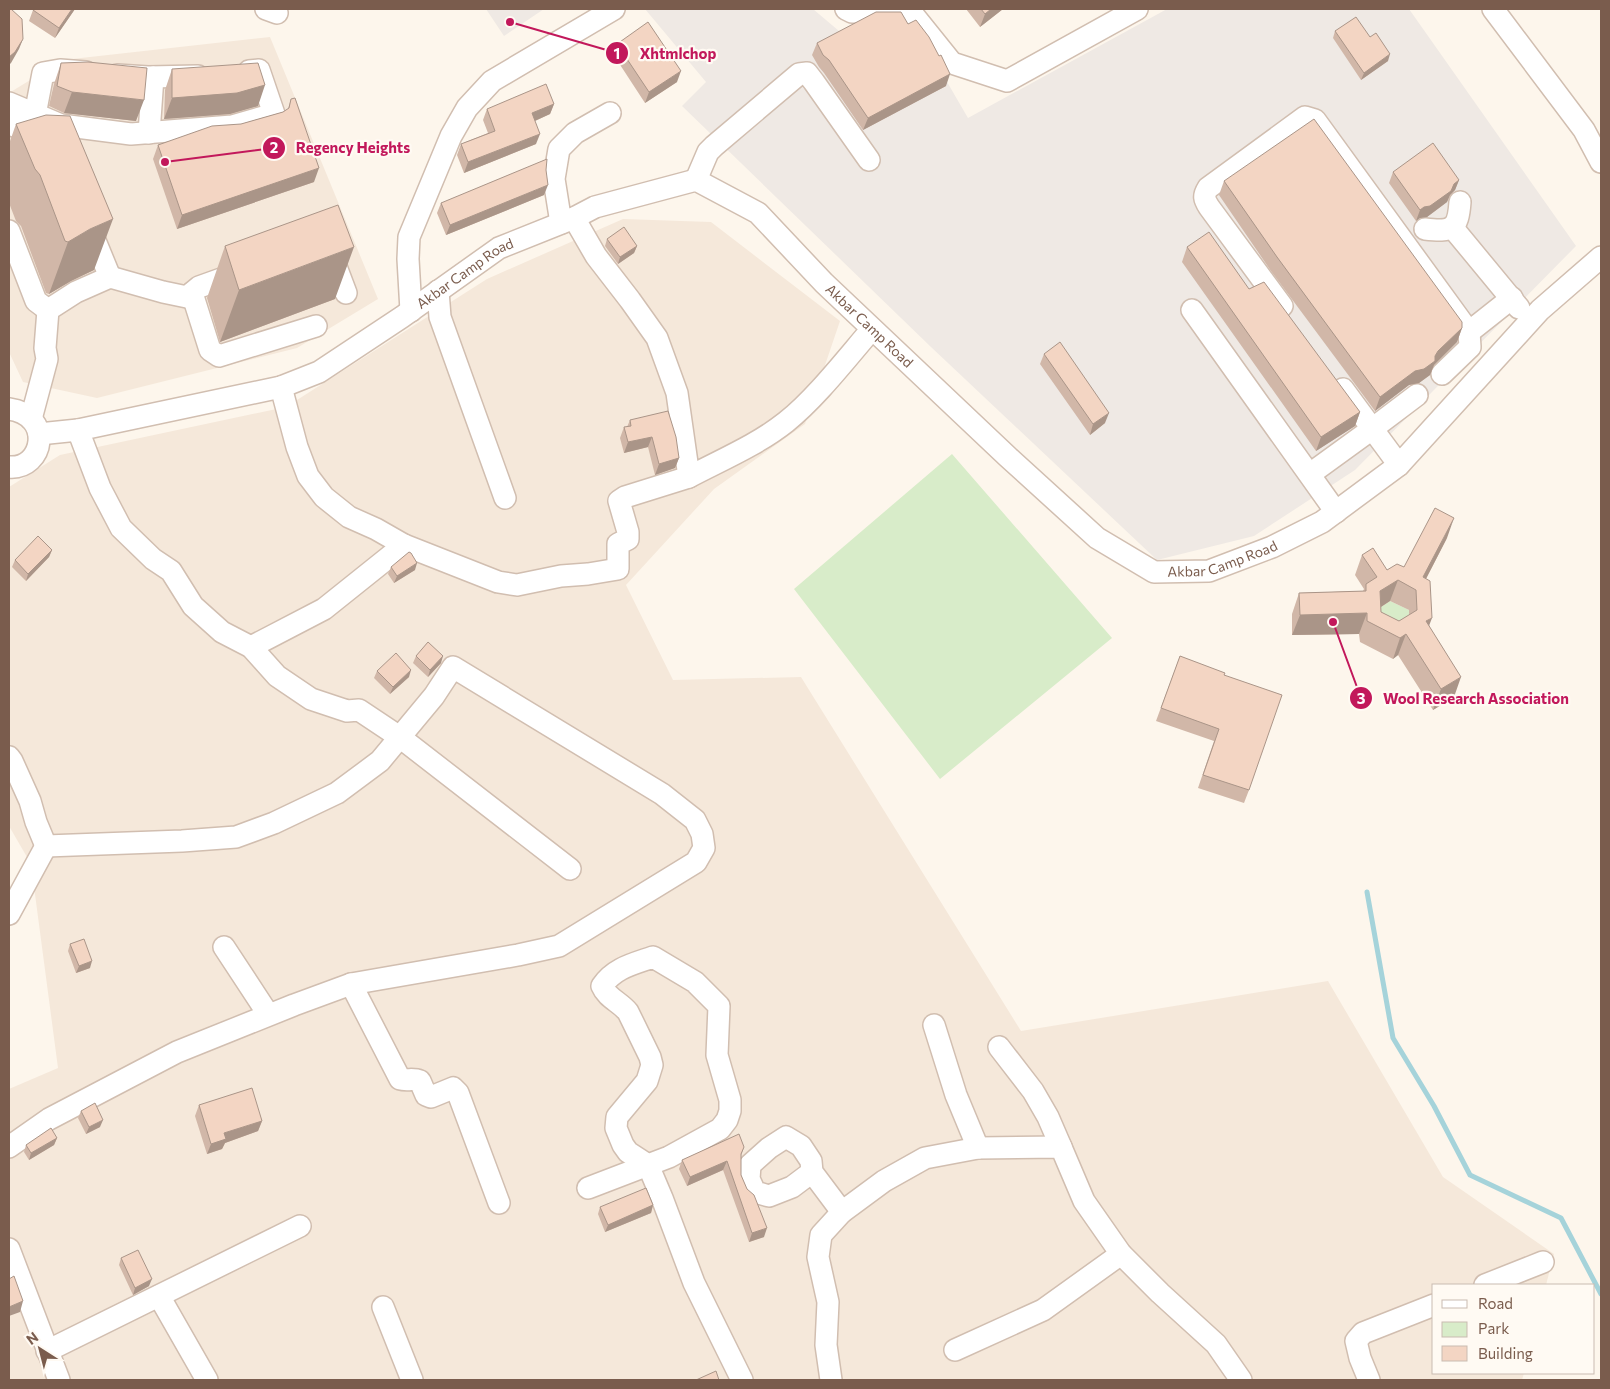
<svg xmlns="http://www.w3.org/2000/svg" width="1610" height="1389" font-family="Commissioner,sans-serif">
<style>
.residential{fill:#f5e8da}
.industrial{fill:#efe9e4}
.green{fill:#d8ecc9}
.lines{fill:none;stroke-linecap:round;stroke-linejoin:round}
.stream{stroke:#a5d3da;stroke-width:5}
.minor-casing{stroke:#d1beb0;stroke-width:24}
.minor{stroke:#fff;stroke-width:21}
.wall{fill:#d1b7a8;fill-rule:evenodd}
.shaded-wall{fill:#aa9588}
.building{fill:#f3d5c3;stroke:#aa9588;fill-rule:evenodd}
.labels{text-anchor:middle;stroke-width:4.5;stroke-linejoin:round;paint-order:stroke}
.street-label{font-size:14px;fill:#7a5c4d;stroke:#fffaf3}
.leader{fill:none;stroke:#c2185b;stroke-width:2}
.callout-dot{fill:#c2185b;stroke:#fffaf3;stroke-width:2}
.mark-label{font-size:15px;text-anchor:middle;font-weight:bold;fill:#fff}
.callout-label{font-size:15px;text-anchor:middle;font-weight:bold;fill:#c2185b;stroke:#fffaf3;stroke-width:4.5;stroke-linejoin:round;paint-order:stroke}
</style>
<rect width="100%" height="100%" fill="#fdf6ec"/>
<path class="residential" d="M270,37L378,299L297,348L97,398L23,382L9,352V93L63,60Z
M623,219L711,222L840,321L805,424L714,489L626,585L673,680L801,677L1021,1031L1328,981L1443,1177L1554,1254L1546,1285H1434V1373H1524L1522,1380H9V1089L58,1068L31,864L9,826V487L60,455L286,407L487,279Z"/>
<path class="industrial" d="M486,9H544L504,36Z
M645,9H813L839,31L862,20L925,44L968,118L1167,9H1409L1576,246L1355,470L1254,536L1157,560L931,347L682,106L706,82Z"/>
<path class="green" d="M952,454L1112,638L940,779L794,589Z
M1390,601L1409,610V631L1373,612Z"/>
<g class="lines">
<path class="stream" d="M1367,892L1393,1038L1434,1106L1470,1175L1561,1218L1601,1294"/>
<defs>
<g id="minor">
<path d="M266,9L277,13"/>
<path d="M846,9L852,12H911L952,63L1007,81L1137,9"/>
<path d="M1493,9L1584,130L1601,162"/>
<path d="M117,75L148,77L198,76"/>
<path d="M9,103L61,125L131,134L232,126L274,114L259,70L249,71"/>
<path d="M35,115L43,73L60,70L86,72"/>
<path d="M9,124L30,132"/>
<path d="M149,133L153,77"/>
<path d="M696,180L708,152L714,146L799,74L807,73L814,82L869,160"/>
<path d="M574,218L596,256L630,300L657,338L677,393L689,477C721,460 757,445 786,422C816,398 846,359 872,329"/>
<path d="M561,223L554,179L559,149L575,133L610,113"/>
<path d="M89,226L110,277"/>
<path d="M1452,227L1519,308"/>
<path d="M1425,229C1452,232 1458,230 1460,202"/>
<path d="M9,231L36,301L48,310"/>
<path d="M332,256L346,293"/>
<path d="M438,291L440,317L505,498"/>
<path d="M192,293L210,350L219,356L316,326"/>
<path d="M1282,306L1209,207C1204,199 1203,196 1208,188L1305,117L1315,120L1469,332L1512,298"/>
<path d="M1192,310L1336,512"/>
<path d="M411,311L408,259L409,237L451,136L467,108L492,81L614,9"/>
<path d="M1442,374L1470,347L1469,332"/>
<path d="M281,387L297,447L308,476L324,497L349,517L376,529L404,545L498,582L517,585L561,576L588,574L618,569V544L628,539V532L619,501L625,497L689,477"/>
<path d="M1343,389L1399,465"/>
<path d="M9,409C54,415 44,470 9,467"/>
<path d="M31,419L47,359L45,348L48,310L76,292L110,277L163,292L187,297L199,287L238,273"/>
<path d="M78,430L100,488L121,528L153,559L171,571L193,606L222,632L251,647L277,676L311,699L347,711L359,710L401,738L570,869"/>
<path id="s1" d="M39,434L78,430L281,387L319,372L402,317L499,248L574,218L595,207L696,180L758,213L824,283L1008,457L1097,538L1154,572L1209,571L1272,547L1322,522L1399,465L1540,310L1601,257"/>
<path d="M1310,474L1372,429L1417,395"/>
<path d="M251,647L324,609L404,545"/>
<path d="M9,757L12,761L30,801L36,822L46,846L182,841L236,837L274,823L337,793L380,761L434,696L453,667L662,794L695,820L702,834L704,848L696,862L559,946L518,955L351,984L294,1005L177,1052L49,1119L9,1147"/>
<path d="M9,914L46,846"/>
<path d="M224,947L268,1014"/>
<path d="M351,984L400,1079C407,1081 413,1078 420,1081L426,1095L431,1097L453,1088L458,1093L499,1203"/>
<path d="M934,1025L956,1095L978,1148"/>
<path d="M999,1047L1033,1091L1048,1117L1061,1147"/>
<path d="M648,1165L628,1152L623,1145L616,1128L617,1117L647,1081L652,1065L650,1057L628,1012C620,1002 607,998 602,986C614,968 633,964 653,957L695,982L719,1006L717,1055L730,1100V1111L727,1120L720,1129L669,1157L648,1165L662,1198L694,1283L742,1380"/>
<path d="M812,1172L792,1187L769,1196L755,1192L749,1179L750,1165L769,1148L786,1137L801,1146L811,1161L812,1172L842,1212"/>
<path d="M588,1188L648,1165"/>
<path d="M9,1249L59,1380"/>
<path d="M1485,1285L1543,1262"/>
<path d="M159,1296L207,1380"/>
<path d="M383,1307L412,1380"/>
<path d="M955,1350L1043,1310L1121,1254"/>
<path d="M47,1351L300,1226"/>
<path d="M831,1380L826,1345L828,1302L818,1257L821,1235L842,1212L884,1181L925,1158L978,1148L1061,1147L1084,1201L1121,1254L1160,1293L1216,1344L1241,1380"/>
<path d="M1369,1380L1360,1358L1356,1341L1363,1333L1434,1305"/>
</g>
</defs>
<use href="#minor" class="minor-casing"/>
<use href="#minor" class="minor"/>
</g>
<path class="wall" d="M75,9L55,38L29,21L33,10Z
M966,9H1003L980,27Z
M908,24L946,86L863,130L824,73L819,67L812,55L817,43Z
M1335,31L1388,61L1361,80L1333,38Z
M617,44L677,82L645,103L613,54Z
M61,63L136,121L64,113L49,106L54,84Z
M172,69L258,106L230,114L164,119L165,90Z
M291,99L314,182L177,229L153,159L158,145L241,124L283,112L288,109Z
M554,104L550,114L535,121L536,144L464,173L457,155L461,144L488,133L483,120L487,109Z
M16,124L94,270L71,281L49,294L46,293L21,226L16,221L9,203V144Z
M1393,172L1459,180L1455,190L1450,195L1447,202L1427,217L1420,218L1416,221L1389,183Z
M1224,181L1462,328L1457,342L1434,365L1430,375L1419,383L1409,385L1375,411L1271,271L1219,195Z
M544,195L446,235L437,213L441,203Z
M607,239L637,246L634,253L618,264L605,246Z
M225,246L335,299L220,342L207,298Z
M1187,247L1249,289L1360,412L1355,426L1316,451L1182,262Z
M1044,354L1105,423L1090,435L1040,364Z
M630,420L679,458L675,468L655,475L648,447L624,453L620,438L624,427H627Z
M1447,538L1426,579L1429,625L1454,697L1433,710L1398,655L1393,659L1360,642L1359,634L1292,635V614L1299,593L1363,591L1364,589L1355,575L1362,555L1387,570L1404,567ZM1390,601L1409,610V615L1399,621L1381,612V607Z
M52,550L49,557L26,581L12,567L15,560Z
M391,567L415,570L394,583L388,574Z
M416,656L441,663L428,677L413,663Z
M1180,656L1224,675L1249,790L1244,803L1198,788L1214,741L1156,721Z
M377,671L409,677L390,694L374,678Z
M70,944L90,968L76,973L68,951Z
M199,1105L262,1121L258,1131L225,1143L222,1149L207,1154L195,1116Z
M81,1111L100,1127L86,1134L78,1118Z
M57,1138L54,1145L29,1160L24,1152L26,1145Z
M744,1147L741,1156V1175L764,1237L749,1242L723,1170L687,1186L679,1169L682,1160Z
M653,1205L651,1213L605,1232L598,1214L600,1207Z
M121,1258L149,1286L133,1295L119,1265Z"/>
<path class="shaded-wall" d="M72,9H75L55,38L59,28Z
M991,9H1003L980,27L985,14Z
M23,39L19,49L11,63L9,65V57Z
M1390,54L1388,61L1361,80L1364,73Z
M681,71L677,82L645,103L649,92Z
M950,74L946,86L863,130L868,118Z
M265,85L258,106L230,114L164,119L172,98Z
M72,92L144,100L136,121L64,113Z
M554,104L550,114L528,124L532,113Z
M540,134L536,144L464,173L468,162Z
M319,168L314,182L177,229L182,215Z
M1459,180L1455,190L1450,195L1447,202L1427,217L1420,218L1416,221L1420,210Z
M548,185L544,195L446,235L450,225Z
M113,219L94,270L71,281L49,294L68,242L90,229Z
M637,246L634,253L618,264L620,257Z
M354,247L335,299L220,342L239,290Z
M1462,328L1457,342L1434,365L1430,375L1419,383L1409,385L1375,411L1380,397L1435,356L1438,351Z
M1360,412L1355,426L1316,451L1321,437Z
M1109,413L1105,423L1090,435L1093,424Z
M652,437L648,447L624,453L628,442Z
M679,458L675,468L655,475L659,464Z
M1454,518L1447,538L1416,598L1423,577Z
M52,550L49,557L26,581L28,574Z
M417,563L415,570L394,583L397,576Z
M1398,580L1390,601L1373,612L1380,591Z
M1367,613L1359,634L1292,635L1300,615Z
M1432,618L1424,639L1426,621Z
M1406,634L1398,655L1393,659L1400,638Z
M443,656L441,663L428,677L430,670Z
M411,670L409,677L390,694L393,687Z
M1461,677L1454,697L1433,710L1441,689Z
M92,961L90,968L76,973L79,966Z
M103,1120L100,1127L86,1134L89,1127Z
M262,1121L258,1131L225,1143L222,1149L207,1154L211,1144L224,1133Z
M57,1138L54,1145L29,1160L31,1153Z
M727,1161L723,1170L687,1186L690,1177Z
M653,1205L651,1213L605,1232L608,1225Z
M767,1228L764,1237L749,1242L752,1233Z
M152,1279L149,1286L133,1295L135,1288Z
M23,1301L20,1312L9,1316V1307Z"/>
<path class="building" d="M9,9H11L22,19L23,39L15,52L9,57Z
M34,9H72L59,28L33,10Z
M981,9H991L985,14Z
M876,12H901L908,24L916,20L929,37L939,56L941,55L950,74L868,118L829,60L823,55L817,43Z
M1356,17L1370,37L1376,33L1390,54L1364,73L1335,31Z
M648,22L681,71L649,92L617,44Z
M88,62L147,68L144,100L72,92L57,86L61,63Z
M258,63L265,85L237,93L172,98V69Z
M546,84L554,104L532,113L540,134L468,162L461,144L495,131L487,109Z
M295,98L319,168L182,215L158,145L212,126L241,124L283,112L289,108L291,99Z
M46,115L70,116L113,219L90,229L68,242L65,241L40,175L35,169L16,124Z
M1314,119L1462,322V328L1438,351L1435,356V361L1424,369L1415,371L1380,397L1277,257L1224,181Z
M1433,143L1459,180L1454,184L1451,191L1430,206L1424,207L1420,210L1393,172Z
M547,159L546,170L548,185L450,225L441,203Z
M338,205L354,247L239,290L225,246Z
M624,227L637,246L620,257L607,239Z
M1209,232L1249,289L1264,282L1360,412L1321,437L1187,247Z
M1060,342L1109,413L1093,424L1044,354Z
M668,411L676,437L679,458L659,464L652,437L628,442L624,427L631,426L630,420Z
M1435,508L1454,518L1423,577L1430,581L1432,618L1426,621L1461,677L1441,689L1406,634L1400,638L1367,621V613L1300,615L1299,593L1366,591V584L1377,577L1362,555L1373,548L1387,570L1397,564L1404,567ZM1398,580L1416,590L1417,610L1399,621L1381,612L1380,591Z
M38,536L52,550L28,574L15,560Z
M409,552L411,553L417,563L397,576L391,567Z
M428,642L443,656L430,670L416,656Z
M396,653L411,670L393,687L377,671Z
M1180,656L1225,673L1224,675L1282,695L1249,790L1203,775L1219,729L1161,708Z
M84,939L92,961L79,966L70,944Z
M252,1088L262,1121L224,1133L226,1139L211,1144L199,1105Z
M95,1103L103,1120L89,1127L81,1111Z
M51,1128L57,1138L31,1153L26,1145Z
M739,1134L744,1147L741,1154V1175L747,1189L754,1195L767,1228L752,1233L727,1161L690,1177L682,1160Z
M646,1188L653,1205L608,1225L600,1207Z
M138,1250L152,1279L135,1288L121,1258Z
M14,1276L23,1301L9,1307V1279Z
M716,1371L719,1380H696Z"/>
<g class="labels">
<g class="street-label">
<text dy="5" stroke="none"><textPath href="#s1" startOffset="464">Akbar Camp Road</textPath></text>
<text dy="5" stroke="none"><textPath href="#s1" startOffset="944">Akbar Camp Road</textPath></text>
<text dy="5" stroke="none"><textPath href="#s1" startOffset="1392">Akbar Camp Road</textPath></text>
</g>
</g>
<path class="leader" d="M510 22L617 53M165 162L274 148M1333 622L1361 698"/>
<g class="callout-dot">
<circle cx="510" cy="22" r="5"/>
<circle cx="165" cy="162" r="5"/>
<circle cx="1333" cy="622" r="5"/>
<circle cx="617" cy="53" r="12"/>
<circle cx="274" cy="148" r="12"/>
<circle cx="1361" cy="698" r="12"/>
</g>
<g class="mark-label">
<text x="617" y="59">1</text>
<text x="274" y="153">2</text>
<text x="1361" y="704">3</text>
</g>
<g class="callout-label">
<text x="678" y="59">Xhtmlchop</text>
<text x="353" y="153">Regency Heights</text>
<text x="1476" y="704">Wool Research Association</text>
</g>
<rect width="1610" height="1389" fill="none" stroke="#7a5c4d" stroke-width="20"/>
<rect x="1432" y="1284" width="162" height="90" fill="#fffaf3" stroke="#cabbb1"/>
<rect x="1442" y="1300" width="25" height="8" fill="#ffffff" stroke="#cabbb1"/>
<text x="1478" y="1309" font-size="15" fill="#7a5c4d">Road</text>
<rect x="1442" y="1322" width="25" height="15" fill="#d8ecc9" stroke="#cabbb1"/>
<text x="1478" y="1334" font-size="15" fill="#7a5c4d">Park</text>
<rect x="1442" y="1346" width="25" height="15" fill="#f3d5c3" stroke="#cabbb1"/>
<text x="1478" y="1359" font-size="15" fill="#7a5c4d">Building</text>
<g transform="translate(40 1349) rotate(324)" stroke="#fffaf3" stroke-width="4" paint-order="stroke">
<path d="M0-4L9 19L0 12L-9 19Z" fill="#7a5c4d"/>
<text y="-8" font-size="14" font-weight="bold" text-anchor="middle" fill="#7a5c4d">N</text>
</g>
</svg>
